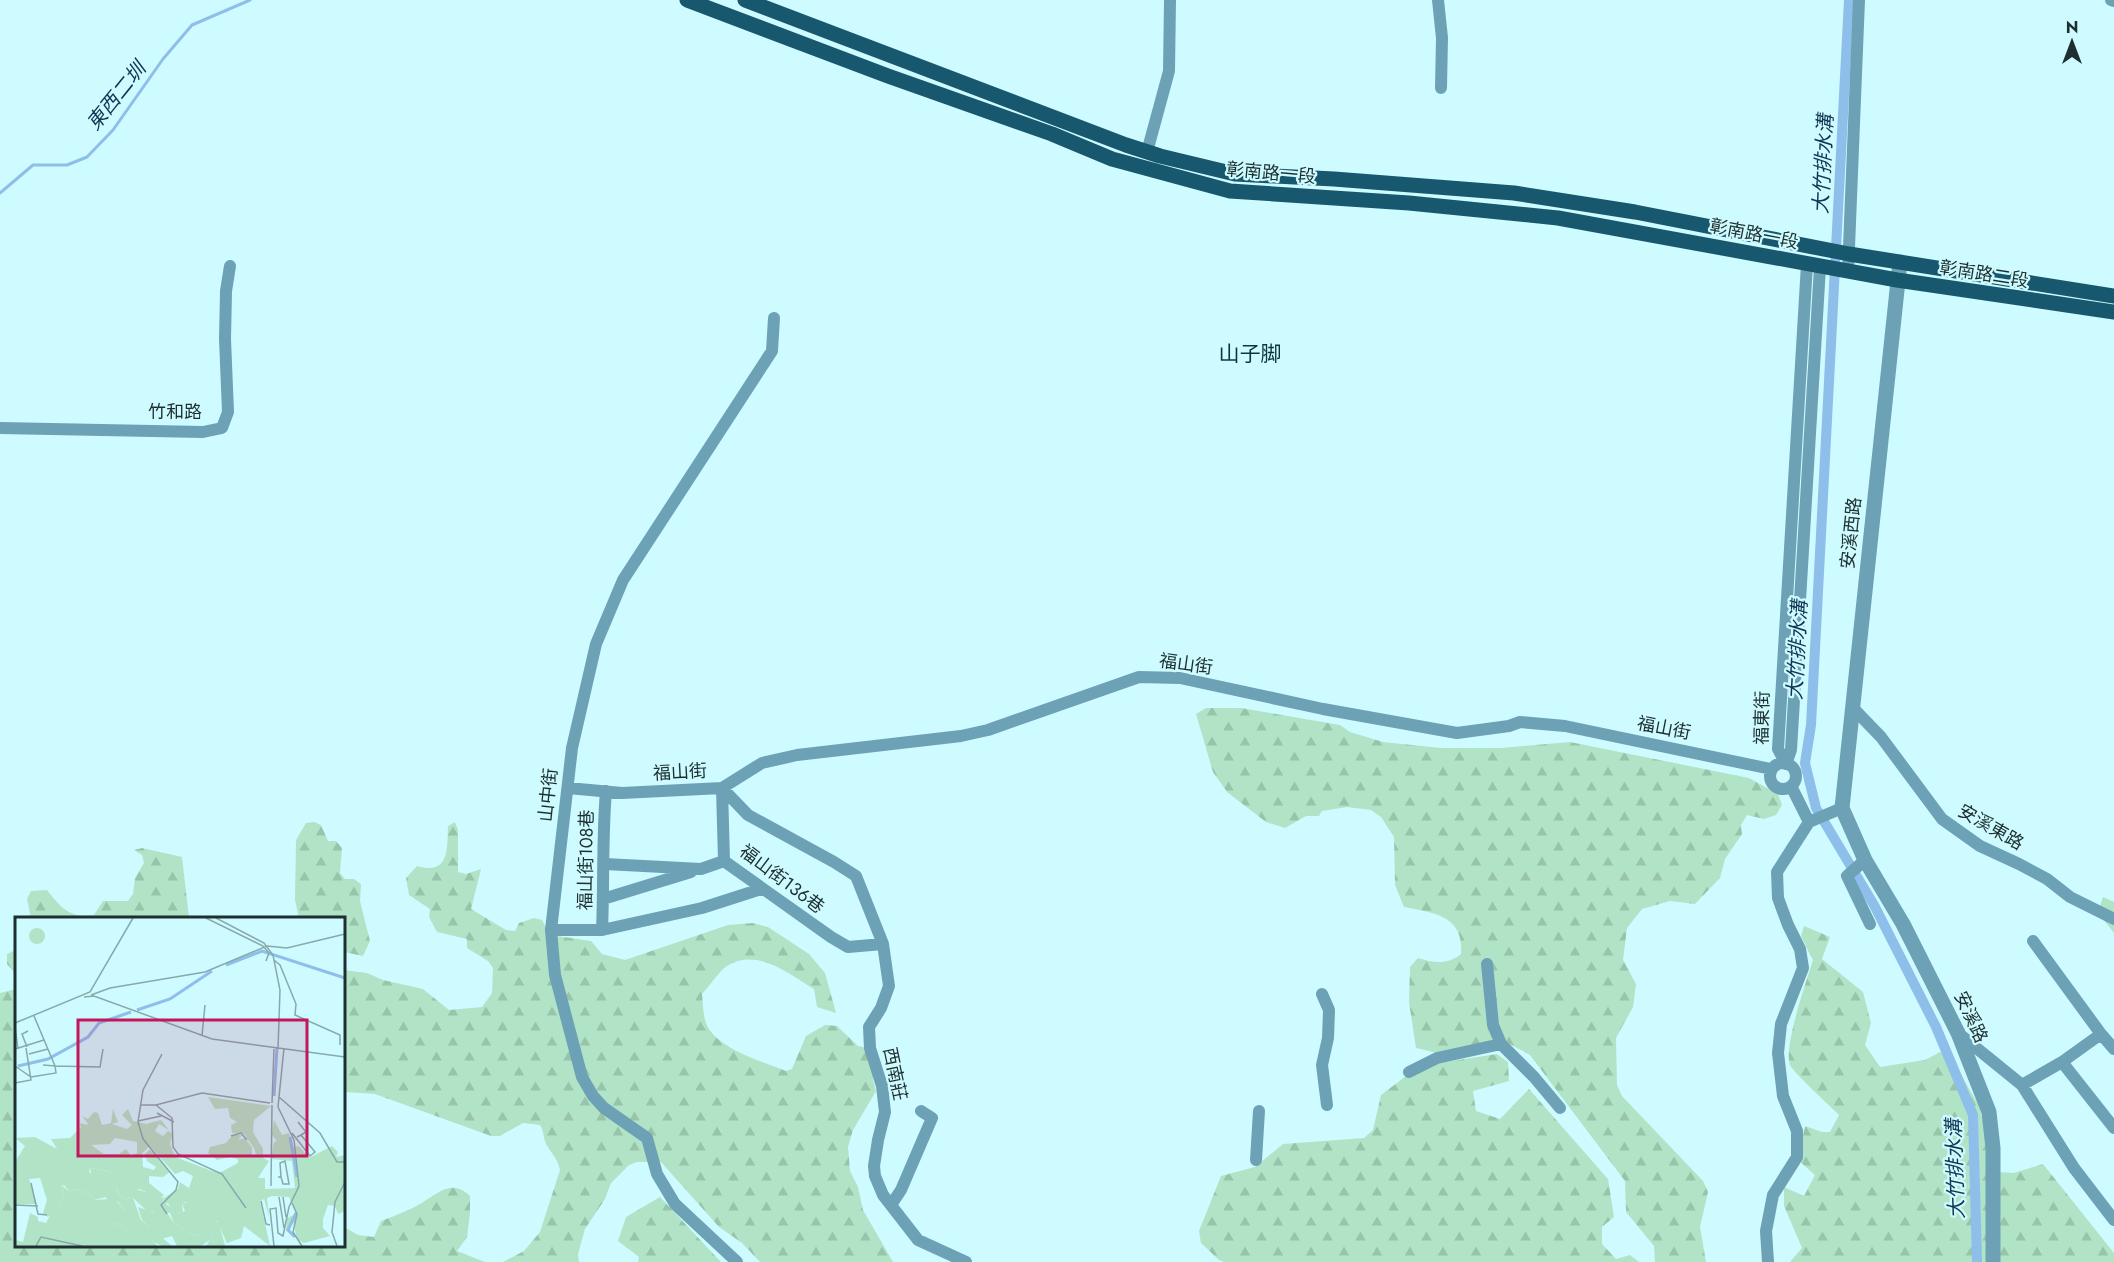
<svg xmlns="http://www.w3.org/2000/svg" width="2114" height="1262" font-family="Jost,'Noto Sans TC',sans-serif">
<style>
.forest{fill:url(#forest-firs)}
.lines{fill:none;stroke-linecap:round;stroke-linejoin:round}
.stream{stroke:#8ebeea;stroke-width:3}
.canal{stroke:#8ebeea;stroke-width:10}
.minor{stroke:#6da1b6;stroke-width:12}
.tertiary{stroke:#6da1b6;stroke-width:15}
.primary{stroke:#18586e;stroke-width:15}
.labels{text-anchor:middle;stroke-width:4.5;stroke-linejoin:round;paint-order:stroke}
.street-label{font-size:18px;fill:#1d2f30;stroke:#cefbff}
.water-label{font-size:20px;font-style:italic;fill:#113552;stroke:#cefbff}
.quarter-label{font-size:21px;fill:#0b373a;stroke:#cefbff}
.inset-river{fill:none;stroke:#8ebeea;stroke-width:3}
.inset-road{fill:none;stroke:#87a9ac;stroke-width:1.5}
.view{fill:#c2185b;fill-opacity:0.15;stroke:#c2185b;stroke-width:3}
.inset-edge{fill:none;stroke:#1d2f30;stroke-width:3}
</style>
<defs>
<pattern id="forest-firs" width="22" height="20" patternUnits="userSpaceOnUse" patternTransform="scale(1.5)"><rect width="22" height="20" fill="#b1e4c6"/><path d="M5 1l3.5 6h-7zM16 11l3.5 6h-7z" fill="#98c4aa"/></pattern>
</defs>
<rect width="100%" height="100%" fill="#cefbff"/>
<path class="forest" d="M1206,708H1241L1340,725L1350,732L1383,742L1441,748H1501L1570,742L1749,778L1778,794L1782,805L1776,815L1764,819L1747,815L1741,825L1742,834L1725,859L1720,878L1695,904L1670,901L1642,909L1627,928L1623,960L1636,984L1633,1007L1616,1038L1617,1085L1622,1096L1703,1181L1708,1192L1700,1227L1706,1262H1655L1654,1246L1626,1212L1625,1181L1530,1055L1502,1040L1437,1053L1416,1048L1409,1002L1410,967L1418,958C1434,963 1448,965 1461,954C1464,915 1434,913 1404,907L1395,885L1394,837L1381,817L1371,810L1347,807L1322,811L1319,816H1306L1285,828L1266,822L1227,792L1213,772L1196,714Z
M314,822L321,825L328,841H336L342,848L340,873L345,879H354L361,884L360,901L370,941L363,956L344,952V918H299L295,900L296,840L306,823Z
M455,822L458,830V872L466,874L481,869L471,909L506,930L515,931L519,923L534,918L542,920L550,935L591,941L602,954L625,960L728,925L753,923L768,927L809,954L825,973L836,1013L817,1007L814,989C789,974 757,947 727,966C718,972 710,986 702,994C703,1003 703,1015 706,1023C715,1048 763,1062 786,1071L792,1069L806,1036L825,1025L837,1026L858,1046L876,1050L873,1080L876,1091L853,1130L848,1147L850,1171L858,1187L863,1210L893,1262H760L742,1243L719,1227L661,1162H637L629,1165L611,1183L605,1199L585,1229L578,1254L579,1262H503L524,1251L540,1232L560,1170C558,1159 551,1153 546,1144C543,1137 544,1131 540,1125L523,1123L500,1136H491L375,1094L344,1092V970L367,973L383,980L423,989L449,1010L482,1007L492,993L493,968L488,961L467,948V939L437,932L429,917L430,909L409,895L406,878L417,866C450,876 447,848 448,826Z
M142,848L182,857L189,918H31L27,899L31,891L47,890C60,907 70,919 94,915L103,901H128L133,894L135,878L144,863L142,855L134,850Z
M2103,897L2114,902V933L2098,912Z
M1804,926L1830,937L1822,959L1863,992L1871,1023L1865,1045L1880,1067L1925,1060L1946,1049L1978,1104L1989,1138L1995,1172L2014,1173L2043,1164L2114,1253V1262H1790L1802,1248L1784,1206V1187L1804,1196L1815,1175L1798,1160L1805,1126L1822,1132H1830L1839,1115C1831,1107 1793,1072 1790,1065C1783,1047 1807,980 1813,960L1801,936Z
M16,950V974L7,964V954Z
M16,989V1246H344V1227L358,1235L374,1237L381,1221C394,1216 408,1211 420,1204C438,1194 451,1178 470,1196V1213L467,1237L457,1251L485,1262H0V993Z
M1497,1054L1508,1062L1509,1081L1473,1091L1476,1111L1500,1119L1529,1089L1608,1179L1614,1217L1602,1227V1244L1616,1259L1630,1255L1639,1262H1224L1219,1260L1201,1243L1199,1231L1221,1176L1255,1167L1283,1144L1364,1138L1373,1130L1381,1095L1410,1073L1432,1064Z
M660,1197L721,1262H638L639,1257L618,1241L626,1217Z"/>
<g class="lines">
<path class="stream" d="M0,193L33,165H67L87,157L113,130L163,59L192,25L250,0"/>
<path class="canal" d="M1849,0L1811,725L1805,763L1816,808L1874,905L1936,1027L1973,1115L1977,1262"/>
<path class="minor" d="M1438,0L1442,38L1441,88
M2111,0L2114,1
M1147,152L1169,71L1170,0
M1848,272L1859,0
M0,428L203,432L222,428L228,412L225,339L226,291L230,266
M1853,708L1881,737L1942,819L1980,846L2019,864L2047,879L2070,897L2114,919
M1770 776a13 13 0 1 1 26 0a13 13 0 1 1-26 0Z
M1786,764L1778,749L1807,264
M1786,764L1791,750L1820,267
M1791,786L1809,822
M568,788L622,793L722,788L762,763L797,755L961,736L988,730L1139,677L1180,678L1323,709L1457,733L1509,726L1520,722L1565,726L1771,769
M722,788L748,815L834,862L856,876L883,944L889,986L881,1008L869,1027L870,1048L882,1086L885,1112L878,1140L874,1166L875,1176L883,1195L918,1240L966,1262
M722,788L724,861
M1809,822L1842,808
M1865,860L1847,876L1870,924
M724,861L831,937L848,947L883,944
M605,864L701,869L724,861
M603,899L691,872
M551,930H602L702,908L761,889
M602,930C604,884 602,838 606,791
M2033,941L2101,1034L2062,1062
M1487,964L1493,1025L1501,1044
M1322,994L1329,1010L1328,1038L1322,1065L1327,1105
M1958,1033L2022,1085L2074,1168L2114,1220
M2101,1034L2114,1049
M1409,1072L1437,1058L1501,1044L1534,1077L1560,1108
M2022,1085L2062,1062L2114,1128
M1256,1160L1259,1111
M891,1205L901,1190L932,1118L921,1111
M737,1262L675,1204L657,1174L647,1138L604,1108L593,1096L582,1077L555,975L551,930L572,748L596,644L623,580L772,351L774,318
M1768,1262L1766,1231L1773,1195L1797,1157V1131L1783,1096L1778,1053L1781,1024L1803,968L1800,949L1788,925L1778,898L1777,872L1809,822"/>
<path class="tertiary" d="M1900,262L1842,808L1865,860L1903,924L1958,1033L1989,1112L1993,1148V1262"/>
<path class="primary" d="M687,0L888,76L1052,134L1112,159L1230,191L1409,203L1558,218L1897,280L2114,312
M745,0L1126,145L1160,156L1235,174L1334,179L1514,193L1635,212L1849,254L2114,296"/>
</g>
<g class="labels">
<g class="street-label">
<text transform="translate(1271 173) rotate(5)" y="6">彰南路一段</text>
<text transform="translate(1754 234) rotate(11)" y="6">彰南路一段</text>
<text transform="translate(1984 274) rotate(9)" y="6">彰南路二段</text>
<text x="175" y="418">竹和路</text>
<text transform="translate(1851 533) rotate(-84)" y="6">安溪西路</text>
<text transform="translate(1186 664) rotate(8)" y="6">福山街</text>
<text transform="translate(1762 718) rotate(-89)" y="6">福東街</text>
<text transform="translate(1664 728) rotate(11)" y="6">福山街</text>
<text transform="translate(680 772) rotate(-3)" y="6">福山街</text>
<text transform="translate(548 795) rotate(-84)" y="6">山中街</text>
<text transform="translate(1991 827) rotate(30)" y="6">安溪東路</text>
<text transform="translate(586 860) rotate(-89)" y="6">福山街108巷</text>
<text transform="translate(782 879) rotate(37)" y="6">福山街136巷</text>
<text transform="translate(1971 1017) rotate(65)" y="6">安溪路</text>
<text transform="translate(895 1074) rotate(78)" y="6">西南莊</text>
</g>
<g class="water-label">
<text transform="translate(116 96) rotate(-51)" y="7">東西二圳</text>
<text transform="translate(1823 164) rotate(-87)" y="7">大竹排水溝</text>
<text transform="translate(1797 650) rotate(-87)" y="7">大竹排水溝</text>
<text transform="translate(1955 1169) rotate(-92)" y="7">大竹排水溝</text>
</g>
<g class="quarter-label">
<text x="1250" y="361">山子脚</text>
</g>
</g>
<g transform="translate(15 917)">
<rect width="330" height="330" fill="#cefbff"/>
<path d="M14 19a8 8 0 1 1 16 0a8 8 0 1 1-16 0ZM75,251L93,254L118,268L115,270L149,281L148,285L165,296L170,294L167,286H172L204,306L210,329H199L197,314L184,319L174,316L159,306L155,296L132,294L118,281L108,282L101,271L90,269L77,260ZM101,284L110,293L111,301L143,329H125L101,296Z" fill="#b1e4c6"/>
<path d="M193,180L256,189L239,203L238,215L248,232V241L254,244L243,261H250V272L280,271L277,244L256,242L259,225L262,224L257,218L259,203L267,218L274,216L279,230L284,229L294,241L317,229L323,235L321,240L330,238V294L323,297L320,289L313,288L308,302V311L315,319L289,326L282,322L278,304L271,315L272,301L281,297L274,280L257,279L252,281L254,300L249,282L245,284L255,329L229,309L226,321L212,326L202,304L183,299L171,285L167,286L168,297L156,292L153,286L149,287V281L163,272L165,265L174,271L178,259L168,254L160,257L135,229L127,236L128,250L139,253L141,250L132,244L130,237L135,232L155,255L148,260L134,259V266L149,278L145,282L125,272L114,273L117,268L93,254L75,251L74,255L90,269L100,270L108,282L118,281L126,303L157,329H147L130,321L110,300V293L102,284L101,296L116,312L110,314L103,306L100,308L91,280L79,283L75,277L59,272L54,274L49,268L46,269L49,277L44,292L33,300L28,296L32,283L25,261L14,262L22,287H0V245L10,229L0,221L20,220L42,232L36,222L55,221L66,210L64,206L74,208L67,199L73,202L79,195L83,196L87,208L96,206L98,192L103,205L97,207L112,212L117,208L107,198L113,192L118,204L131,207L146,203L154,213L144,207L140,214L148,219L153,214L158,217L155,227L160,240L197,254L206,255L223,246V242L215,240L202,243L193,236L195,230L211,226L218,218H227L223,223L229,221L237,230V238L242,240L239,231L229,217L217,216L216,208L222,205L215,201L213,191L200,192ZM100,221L122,225V236L116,239L111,232L104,237H89L76,228L95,227ZM15,296L23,300V317L52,323L54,329H0V323L8,325Z" fill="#b1e4c6" fill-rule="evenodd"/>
<path d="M46,268L54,274L59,272L75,277L79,283L94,282L100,308L103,306L110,314L116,312L125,329H52V323L22,322L23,304L31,306L37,295L44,292L49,277ZM123,290L138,295L148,290L159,306L174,316L184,319L197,313L199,329H191L195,323L186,329H162L157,319L146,322L127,303Z" fill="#b1e4c6"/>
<path class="inset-river" d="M211,48L247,34L330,61M122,93L155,82L197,54M3,149L33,142L73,120L84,106L116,95M259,179L262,131M275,220L282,260M280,320L273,313L281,296"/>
<path class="inset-road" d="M191,1L248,29L254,36L251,44M201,1L249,26L258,38L265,73L263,132M259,43L265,48L281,87L280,98L325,118V128M76,78L95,71L190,55L252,29L272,31L330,17M69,80L79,79L197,122L330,140M19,99L40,149L28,148M0,106L75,75L118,1M0,110L3,132M187,119L190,88M12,130L7,117L13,114M0,132L29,123M14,137L33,132M147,137L128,173L123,205L128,222L163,265L161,273L146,288L152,297M0,149L16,160L41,156L40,149L85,150L88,132M0,166L16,163L11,131M264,180L305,216L322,245H330M257,186L259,132M125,188H141L187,176L255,186M141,188L157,201L158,230L163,237L207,257L231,291M263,190L269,131M142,196L159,205M123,204L146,199M283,205L291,215L286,218M277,216L295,239L300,235L286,218L282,220M216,219L226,216L232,223M263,260H266L268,267H274L270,244L265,246L266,260M16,266L23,297L32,298M256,269L257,188M264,280L269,311M268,280L271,300M246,284L251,307L255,308M277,286L282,297L278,315L287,329M0,288L23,289M21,329L26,320L67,329M259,329L255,292L261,291L263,316L268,319L274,290L284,269L279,223L263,190M322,329L317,315L320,285L330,265"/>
<path class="view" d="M63,103H292V239H63Z"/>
<rect width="330" height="330" class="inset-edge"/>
</g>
<g transform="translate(2072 42)" stroke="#cefbff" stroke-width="4.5" paint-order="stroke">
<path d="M0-4.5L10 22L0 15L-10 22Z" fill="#1d2f30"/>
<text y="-9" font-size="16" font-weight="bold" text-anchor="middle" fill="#1d2f30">N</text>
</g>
</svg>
